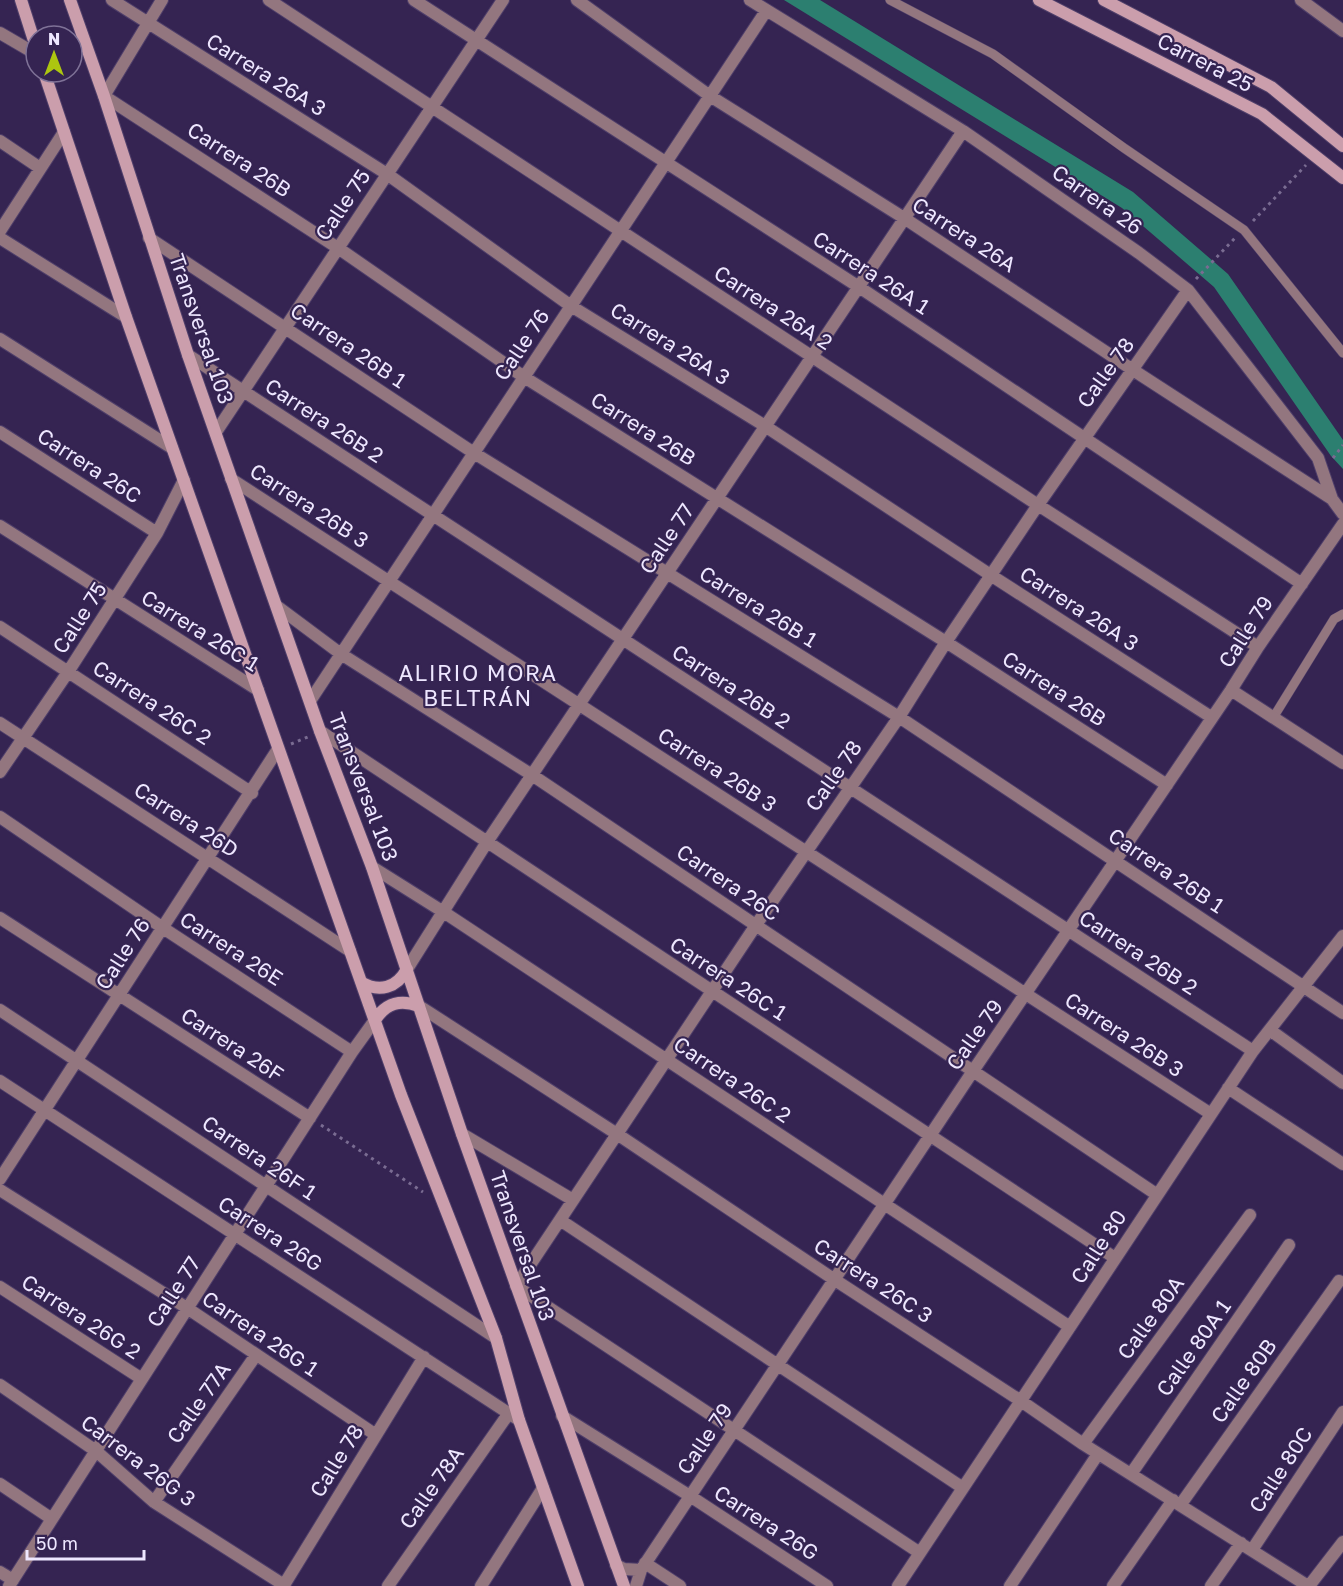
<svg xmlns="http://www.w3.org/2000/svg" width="1343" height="1586" font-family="'Golos Text',sans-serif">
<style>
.water{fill:#2c7f70}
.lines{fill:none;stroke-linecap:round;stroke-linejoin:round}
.lane-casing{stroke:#4f3f6a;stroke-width:10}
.street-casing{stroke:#4f3f6a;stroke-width:14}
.secondary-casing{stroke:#4f3f6a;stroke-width:14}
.path{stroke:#7a6c92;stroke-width:3;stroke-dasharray:3 4.5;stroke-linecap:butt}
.lane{stroke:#93767f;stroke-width:9}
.street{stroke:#93767f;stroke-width:12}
.secondary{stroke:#cb9eac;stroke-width:12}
.labels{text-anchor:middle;stroke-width:4.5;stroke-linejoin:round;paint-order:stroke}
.street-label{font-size:21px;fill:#eee7ff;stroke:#352452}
.neighbourhood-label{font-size:22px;letter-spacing:1.5px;fill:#eee7ff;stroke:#352452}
</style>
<rect width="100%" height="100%" fill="#352452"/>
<path class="water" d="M784,0H820L1133,192L1228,274L1343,440V469L1331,456L1214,287L1122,208Z"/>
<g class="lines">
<defs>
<path id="lane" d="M890,0L993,54L1124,148L1244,230L1343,353
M1273,718L1334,619L1343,614"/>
<path id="street" d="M112,0L387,174L571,306L765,426L992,576L1211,717
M162,0L104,96L338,248L524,377L946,642L1167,785
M269,0L1038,505L1258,647
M414,0L859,287L1302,584
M577,0L710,96L904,218L1133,370L1332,499
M750,0L963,131L1139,253L1188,290L1318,458L1332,499L1343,514
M1301,0L1343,31
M0,33L36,54
M0,141L40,168
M0,231L64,132
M0,238L126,317
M149,238L474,453L899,717L1343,1013
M0,339L172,448
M188,355L1253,1051
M0,432L157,533
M216,432L503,0
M231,479L1211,1114
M0,526L258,690
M278,607L341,654L532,775L1156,1194
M0,627L252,793
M1231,690L1343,763
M310,701L766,11
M0,723L350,951
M320,731L1115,1258
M0,772L68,672L157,533L184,480
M0,817L163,928L352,1052
M372,867L442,911L1070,1327
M0,918L310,1118
M407,969L487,842L963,131
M419,1006L617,1134L835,1280L1021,1401L1083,1444L1308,1586
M0,1010L496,1338
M1270,1030L1343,1083
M0,1081L519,1420
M1228,1088L1343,1164
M462,1134L573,1200
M0,1179L278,749
M0,1190L187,1308L376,1435
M560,1220L963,1488
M0,1287L142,1379
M0,1385L96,1451L154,1502L284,1585L424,1357
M562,1416L690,1496L827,1586
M1083,1444L1250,1215
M1131,1474L1289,1245
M0,1484L52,1519
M154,1502L256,1355
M1181,1504L1339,1281
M1252,1550L1343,1412
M920,1553L516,1286L756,925L899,717L946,642L1038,505L1188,290
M645,1563L680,1586
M616,1565L624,1569L641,1570
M0,1572L13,1580
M9,1586L352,1052L375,1020
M388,1586L509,1413
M481,1586L543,1488
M636,1586L641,1570L973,1071L1231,690L1258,647L1343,524
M898,1586L1253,1051L1343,936
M1010,1586L1098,1454
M1113,1586L1173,1500
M1211,1586L1241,1543
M1309,1586L1343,1542"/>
<path id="secondary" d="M21,0L36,47
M70,0L104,96L188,355L320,731L372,867L462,1134L624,1586
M1039,0L1262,114L1343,178
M1104,0L1271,87L1343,146
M44,72L126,317L401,1095L496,1338L519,1420L578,1586
M361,982C379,993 397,988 407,969
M375,1020C386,1003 400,999 419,1006"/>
</defs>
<use href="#lane" class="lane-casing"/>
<use href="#street" class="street-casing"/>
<use href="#secondary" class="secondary-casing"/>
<path class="path" d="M1253,221L1306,165
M1196,279L1235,238
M1333,458L1343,445
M291,744L310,736
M321,1125L423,1192"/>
<use href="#lane" class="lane"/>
<use href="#street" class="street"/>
<use href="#secondary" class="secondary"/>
</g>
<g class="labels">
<g class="street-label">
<text transform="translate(1205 63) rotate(27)" y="7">Carrera 25</text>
<text transform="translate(266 75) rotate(32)" y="7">Carrera 26A 3</text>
<text transform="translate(239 160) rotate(33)" y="7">Carrera 26B</text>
<text transform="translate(1097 200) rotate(35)" y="7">Carrera 26</text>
<text transform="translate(343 205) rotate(-56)" y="7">Calle 75</text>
<text transform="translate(964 235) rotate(33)" y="7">Carrera 26A</text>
<text transform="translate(871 273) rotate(33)" y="7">Carrera 26A 1</text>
<text transform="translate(773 308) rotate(33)" y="7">Carrera 26A 2</text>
<text transform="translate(201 329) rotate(71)" y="7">Transversal 103</text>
<text transform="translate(670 344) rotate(32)" y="7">Carrera 26A 3</text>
<text transform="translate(522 345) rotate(-56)" y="7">Calle 76</text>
<text transform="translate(348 346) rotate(34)" y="7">Carrera 26B 1</text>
<text transform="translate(1106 373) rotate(-54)" y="7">Calle 78</text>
<text transform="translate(324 421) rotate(33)" y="7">Carrera 26B 2</text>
<text transform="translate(643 429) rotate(32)" y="7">Carrera 26B</text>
<text transform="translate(89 466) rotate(33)" y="7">Carrera 26C</text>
<text transform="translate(309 506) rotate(33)" y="7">Carrera 26B 3</text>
<text transform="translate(667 539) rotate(-56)" y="7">Calle 77</text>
<text transform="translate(758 607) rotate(32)" y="7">Carrera 26B 1</text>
<text transform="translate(1079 609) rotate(33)" y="7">Carrera 26A 3</text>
<text transform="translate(80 618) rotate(-57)" y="7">Calle 75</text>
<text transform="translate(200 631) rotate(32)" y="7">Carrera 26C 1</text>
<text transform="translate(1246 632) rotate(-57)" y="7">Calle 79</text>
<text transform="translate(731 687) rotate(33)" y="7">Carrera 26B 2</text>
<text transform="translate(1054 689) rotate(33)" y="7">Carrera 26B</text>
<text transform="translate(152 703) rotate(33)" y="7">Carrera 26C 2</text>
<text transform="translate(717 770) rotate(33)" y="7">Carrera 26B 3</text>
<text transform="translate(834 776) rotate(-55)" y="7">Calle 78</text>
<text transform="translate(363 787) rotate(69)" y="7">Transversal 103</text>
<text transform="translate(186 820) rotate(33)" y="7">Carrera 26D</text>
<text transform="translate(1166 871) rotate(34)" y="7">Carrera 26B 1</text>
<text transform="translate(728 883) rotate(34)" y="7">Carrera 26C</text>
<text transform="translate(231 949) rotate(33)" y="7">Carrera 26E</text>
<text transform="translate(1138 953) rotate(33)" y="7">Carrera 26B 2</text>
<text transform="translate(123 954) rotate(-57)" y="7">Calle 76</text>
<text transform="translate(728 979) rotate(33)" y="7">Carrera 26C 1</text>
<text transform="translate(975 1035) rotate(-55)" y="7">Calle 79</text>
<text transform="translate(1124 1035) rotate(33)" y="7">Carrera 26B 3</text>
<text transform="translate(232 1045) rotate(33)" y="7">Carrera 26F</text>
<text transform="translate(732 1080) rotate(34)" y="7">Carrera 26C 2</text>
<text transform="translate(259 1158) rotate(34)" y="7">Carrera 26F 1</text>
<text transform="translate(270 1234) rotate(33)" y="7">Carrera 26G</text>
<text transform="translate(522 1246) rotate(71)" y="7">Transversal 103</text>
<text transform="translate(1099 1247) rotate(-57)" y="7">Calle 80</text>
<text transform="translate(873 1281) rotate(33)" y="7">Carrera 26C 3</text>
<text transform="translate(174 1292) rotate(-57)" y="7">Calle 77</text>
<text transform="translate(81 1317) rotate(33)" y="7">Carrera 26G 2</text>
<text transform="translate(1151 1318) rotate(-54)" y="7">Calle 80A</text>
<text transform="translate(260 1334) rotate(34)" y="7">Carrera 26G 1</text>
<text transform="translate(1194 1348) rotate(-55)" y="7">Calle 80A 1</text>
<text transform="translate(1244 1381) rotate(-55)" y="7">Calle 80B</text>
<text transform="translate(199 1403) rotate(-55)" y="7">Calle 77A</text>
<text transform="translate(705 1439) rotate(-56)" y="7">Calle 79</text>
<text transform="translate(138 1461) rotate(37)" y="7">Carrera 26G 3</text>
<text transform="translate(337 1461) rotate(-58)" y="7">Calle 78</text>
<text transform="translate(1281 1470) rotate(-57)" y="7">Calle 80C</text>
<text transform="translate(432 1488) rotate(-55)" y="7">Calle 78A</text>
<text transform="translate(766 1523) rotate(33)" y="7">Carrera 26G</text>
</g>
<g class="neighbourhood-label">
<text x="478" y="681">ALIRIO MORA<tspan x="478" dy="25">BELTRÁN</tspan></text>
</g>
</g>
<g transform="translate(54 54)"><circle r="28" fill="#352452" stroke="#7f7297" stroke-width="1.5"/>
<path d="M0-4.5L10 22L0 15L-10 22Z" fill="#adc610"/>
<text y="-9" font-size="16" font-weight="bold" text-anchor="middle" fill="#eee7ff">N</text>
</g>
<path d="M27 1550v9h117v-9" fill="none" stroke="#eee7ff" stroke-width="3"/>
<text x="36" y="1550" font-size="18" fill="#eee7ff" stroke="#352452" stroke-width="4.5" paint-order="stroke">50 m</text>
</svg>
